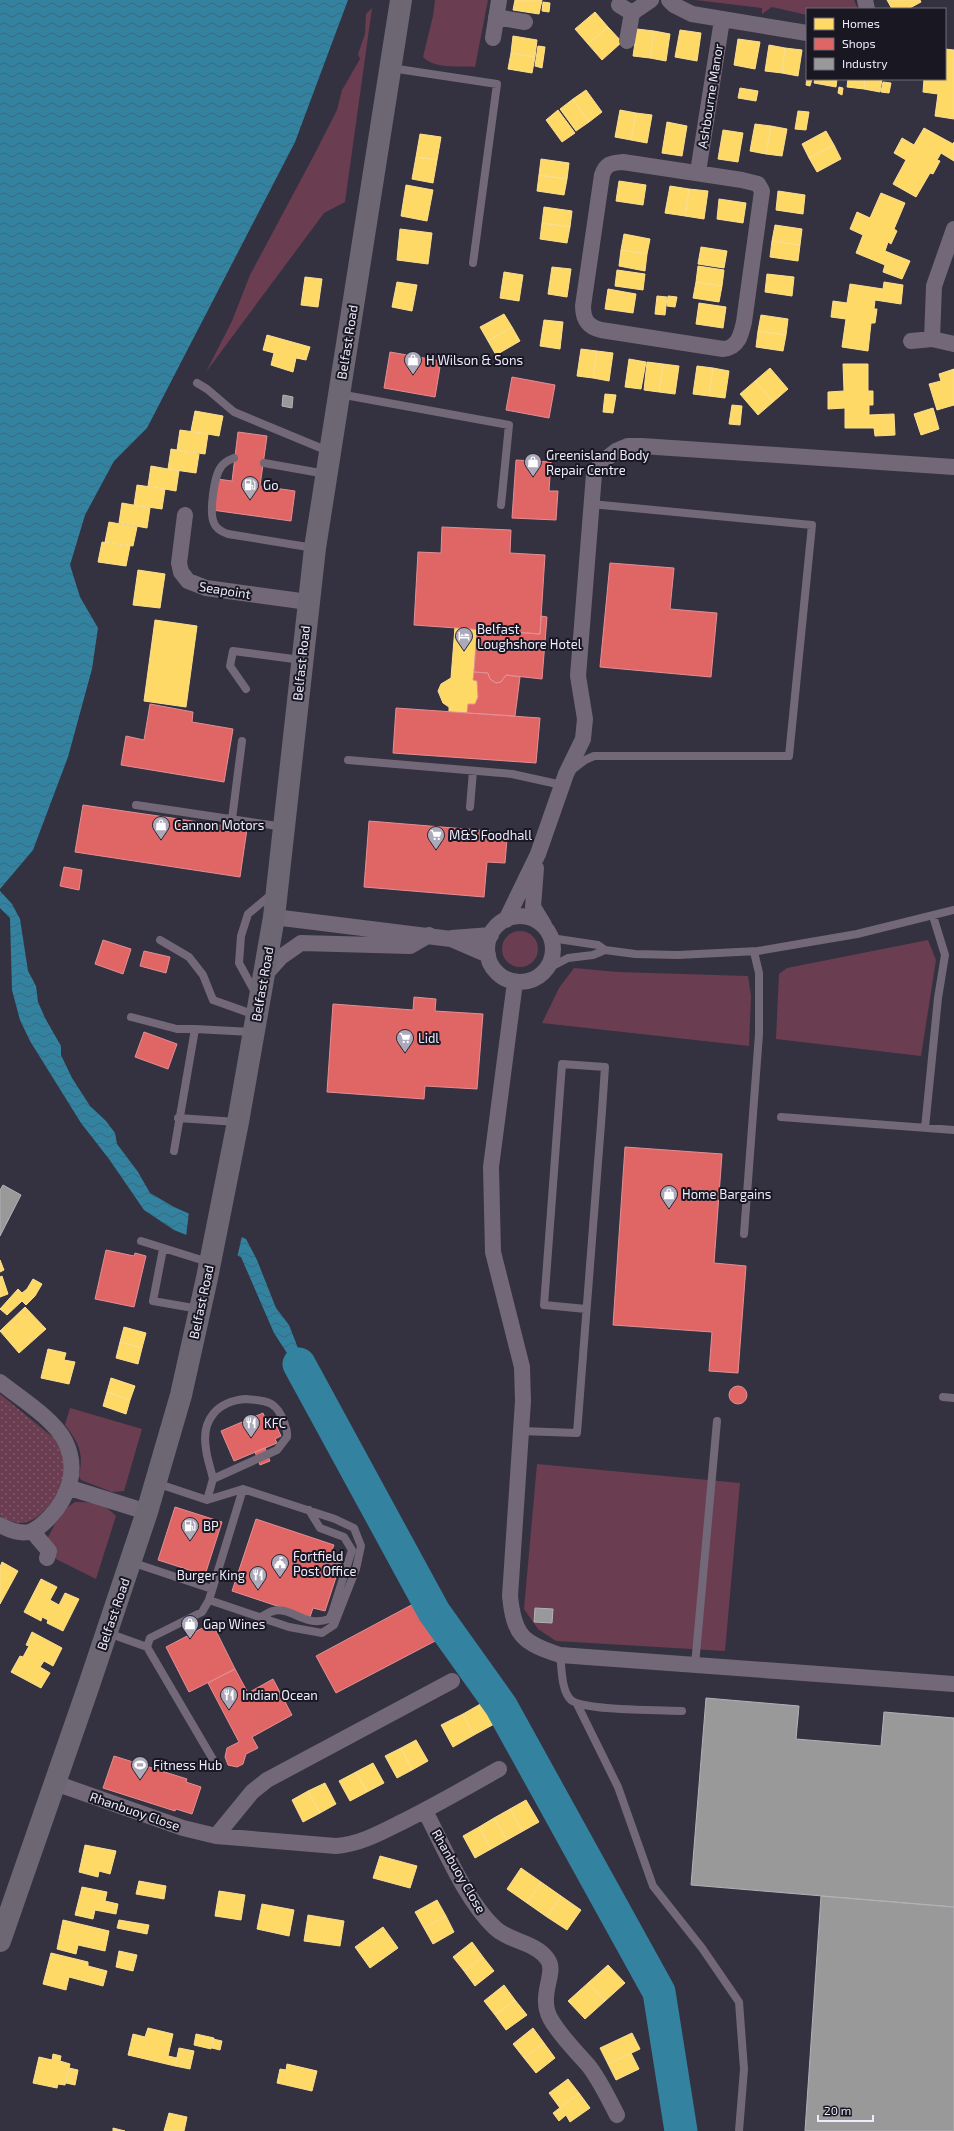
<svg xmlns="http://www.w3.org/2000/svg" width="954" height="2131" font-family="'Exo 2',sans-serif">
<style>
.grass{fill:#6a3d51}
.park{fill:url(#park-dots)}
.water{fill:url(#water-waves)}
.pier{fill:#343240}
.homes{fill:#ffd966;stroke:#fade93}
.shops{fill:#e06666;stroke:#e48e93}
.industry{fill:#999;stroke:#b2b2b7}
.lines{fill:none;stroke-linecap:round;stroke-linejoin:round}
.river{stroke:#3382a0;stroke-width:33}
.lane{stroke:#736877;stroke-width:8}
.street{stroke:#736877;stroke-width:16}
.highway{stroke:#6d6774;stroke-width:22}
.labels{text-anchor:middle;stroke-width:4;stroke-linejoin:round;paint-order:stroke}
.street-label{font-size:13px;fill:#edebfc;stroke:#181722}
.poi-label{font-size:13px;fill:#edebfc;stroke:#181722;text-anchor:start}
</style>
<defs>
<pattern id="park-dots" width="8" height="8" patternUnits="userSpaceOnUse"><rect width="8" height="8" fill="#6a3d51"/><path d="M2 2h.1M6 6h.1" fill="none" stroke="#80596b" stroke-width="1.8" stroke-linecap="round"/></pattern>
<pattern id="water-waves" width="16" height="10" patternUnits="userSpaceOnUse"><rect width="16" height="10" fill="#3382a0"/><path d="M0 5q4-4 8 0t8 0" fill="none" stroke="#3b6a7e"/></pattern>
</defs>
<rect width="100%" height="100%" fill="#343240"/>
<path class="grass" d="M435,0H488L475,67C460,66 434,69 423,57L433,16Z
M695,0H854L858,9H807V15L772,7L762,14V8Z
M372,8L345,202L324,213L206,372L232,321L250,275L312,159L337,110L342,90L360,59L358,54L365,34L366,14Z
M502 949a18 18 0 1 1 36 0a18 18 0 1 1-36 0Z
M928,940L936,960L921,1056L776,1039L779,974L787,968Z
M574,968L618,972L748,976L751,996L749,1046L542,1023L559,988Z
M70,1408L142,1429L124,1491L112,1492L81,1480L79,1476C84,1453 79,1443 65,1425Z
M537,1464L740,1483L725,1651L556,1641L538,1629L524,1609Z
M75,1502C91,1502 104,1503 116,1516L96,1579L54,1558L47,1539L62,1511Z"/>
<path class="park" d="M0,1394L55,1439C72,1462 64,1492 44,1511C38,1517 30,1523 20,1523C13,1523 6,1519 0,1516Z"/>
<path class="water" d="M0,0H348L295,142L147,428L114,461L85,515L70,565L80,597L98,628L92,669L68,757L33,850L0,889Z
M0,891L12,904L20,919L28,971L36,986L38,1002L45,1018L61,1046V1055L72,1078L90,1106L106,1121L115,1133L117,1144L138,1172L150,1193L174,1207L246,1239L257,1260L276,1308L289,1325L303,1361L296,1367L274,1333L241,1257L174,1230L144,1210L109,1159L81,1123L30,1041L20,1020L12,990L10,918L0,908Z"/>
<path class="pier" d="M189,1212L242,1236L237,1258L186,1237Z"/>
<path class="homes" d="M515,0H542L539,14L513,10Z
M887,0H920L921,2L908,9H892Z
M543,2L550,3L549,12L542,11Z
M595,12L608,27L588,44L575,29Z
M608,27L622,42L602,60L588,44Z
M637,29L654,31L650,58L633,56Z
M680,30L701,33L697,61L675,57Z
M654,31L670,34L666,61L650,58Z
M513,36L537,40L535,57L511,53Z
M738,39L760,42L755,69L734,65Z
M769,45L785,48L782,73L765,71Z
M538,46L545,47L542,68L535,66Z
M785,48L802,50L798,76L782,73Z
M945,49L954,50V119L935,116L938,94L923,92L924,79H945Z
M511,53L535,57L532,73L508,69Z
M807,77V79H812L810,86L806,85Z
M815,79H837L836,87L814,83Z
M848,79H865L864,89L847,87Z
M865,79H882L880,92L864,89Z
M883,82L891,83L889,93L881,92Z
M839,87L843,88L842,95L838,93Z
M740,88L758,91L756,101L738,98Z
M586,90L602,112L589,122L573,99Z
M573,99L589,122L576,131L560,109Z
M558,110L575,133L562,142L546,120Z
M620,110L636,113L631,140L615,137Z
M798,111L809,112L806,130L795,129Z
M636,113L652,115L647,143L631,140Z
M667,122L687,126L682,156L662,153Z
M755,124L771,126L766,154L750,151Z
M771,126L787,129L782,156L766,154Z
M924,128L953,144L954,142V161L941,153L937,160L940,161L933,174L930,173L916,197L893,184L906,160L894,153L902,138L914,145Z
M723,130L743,133L738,162L718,159Z
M826,131L834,145L809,158L802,144Z
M420,134L441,137L437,160L416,157Z
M834,145L841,159L817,172L809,158Z
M416,157L437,160L433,183L412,179Z
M541,159L569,163L567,179L539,175Z
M539,175L567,179L564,195L537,191Z
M619,181L646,185L643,205L616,201Z
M406,185L433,190L427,221L401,216Z
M670,186L689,189L685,216L665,213Z
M689,189L708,191L704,219L685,216Z
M778,191L805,195L803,214L776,210Z
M881,193L905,203L894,229L897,231L891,244L888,242L885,251L910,261L902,279L883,272L885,265L856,253L863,235L850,229L857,212L870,218Z
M719,199L746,203L743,223L717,219Z
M544,207L572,211L570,227L542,223Z
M542,223L570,227L567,243L540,239Z
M775,225L802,229L800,245L772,241Z
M400,229L432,233L428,264L397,260Z
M624,234L650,239L647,254L621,250Z
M772,241L800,245L798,261L770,257Z
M701,247L727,251L724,268L698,264Z
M621,250L647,254L645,271L619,266Z
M698,266L724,270L722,286L696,282Z
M552,267L571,269L567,297L548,294Z
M617,270L645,274L643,290L615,286Z
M504,272L523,275L519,301L500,298Z
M767,274L794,277L792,296L765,292Z
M305,277L322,279L318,307L301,305Z
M397,282L417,285L412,311L392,307Z
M696,282L722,286L719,302L693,298Z
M884,282L903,285L901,304L875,300L874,309H877L875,323H871L868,351L842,347L846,319L831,317L833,301L847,303L850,284L883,289Z
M608,289L636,294L633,313L605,309Z
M657,296L667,297L665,315L655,314Z
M668,296L677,297L675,307L667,306Z
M699,303L726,307L723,328L696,324Z
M504,314L512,327L488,341L480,327Z
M761,315L788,319L786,335L758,331Z
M544,320L563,322L560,349L540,346Z
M512,327L520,341L496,355L488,341Z
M758,331L786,335L783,351L756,347Z
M267,335L310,347L306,360L296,358L293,372L271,365L274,353L263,350Z
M581,349L597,351L593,378L577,376Z
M597,351L613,353L609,381L593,378Z
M629,359L646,362L641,389L625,387Z
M647,362L663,364L659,392L644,390Z
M663,364L679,366L675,394L659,392Z
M843,364H868V391H873V405H869V415L894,414L895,435L875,436L874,428H845V408L828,409V392L844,391Z
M697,366L713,368L709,396L693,394Z
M713,368L729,371L725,398L709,396Z
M770,368L788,389L773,402L755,381Z
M954,369V405L937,410L929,384L941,381L939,374Z
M755,381L773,402L758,415L740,394Z
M605,394L616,395L613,413L603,412Z
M732,405L742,406L740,425L729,424Z
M933,408L939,429L921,435L914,414Z
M195,411L223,416L219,436L191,431Z
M180,430L208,434L205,454L177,450Z
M171,449L199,454L196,473L168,469Z
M151,466L179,471L176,491L148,486Z
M137,485L165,489L162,509L134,505Z
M122,503L150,508L147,528L119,523Z
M109,522L137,527L133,546L105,542Z
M102,542L130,546L126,566L98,562Z
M138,570L165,574L160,608L133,605Z
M155,620L197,626L186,707L144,701Z
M455,627L477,629L473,680L477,681L478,697L475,704H468L467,713L449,712V707L443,703L438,691L441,684L451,678Z
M0,1260L4,1270L0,1272Z
M2,1276L8,1294L0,1297V1277Z
M33,1279L42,1284L35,1296L26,1305L22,1301L7,1315L0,1309L18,1289L22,1293L27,1289Z
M25,1307L46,1329L19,1353L0,1331Z
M124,1327L146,1333L142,1348L120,1342Z
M120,1342L142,1348L138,1364L116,1358Z
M48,1349L66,1353L64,1360L75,1362L69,1384L41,1378Z
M111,1378L135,1386L130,1400L107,1392Z
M107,1392L130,1400L126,1414L103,1406Z
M2,1562L18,1571L0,1604V1567Z
M41,1579L57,1587L50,1600L59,1605L65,1593L79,1599L63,1631L47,1623L48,1620L42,1617L41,1621L24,1612Z
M32,1632L62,1648L53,1666L44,1661L40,1667L50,1673L41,1688L11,1672L20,1656L23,1657L29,1646L26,1645Z
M484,1702L496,1723L474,1735L463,1714Z
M463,1714L474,1735L453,1747L441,1725Z
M416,1740L428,1761L412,1770L401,1748Z
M401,1748L412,1770L397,1778L385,1756Z
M373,1763L384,1783L367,1792L356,1772Z
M356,1772L367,1792L350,1801L339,1781Z
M325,1783L336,1804L320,1813L308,1791Z
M308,1791L320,1813L303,1822L292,1800Z
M526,1800L539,1822L523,1831L510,1809Z
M510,1809L523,1831L507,1840L494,1818Z
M494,1818L507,1840L491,1849L479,1827Z
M479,1827L491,1849L475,1858L463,1836Z
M85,1845L116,1851L110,1874L99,1871L98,1877L79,1872Z
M380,1856L417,1866L410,1888L373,1878Z
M521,1868L541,1882L527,1903L507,1889Z
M139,1881L166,1886L164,1899L136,1894Z
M541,1882L561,1896L547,1917L527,1903Z
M82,1887L107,1892L105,1901L118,1904L116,1914L95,1910L93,1919L75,1915Z
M219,1891L245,1895L241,1920L215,1916Z
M561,1896L581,1910L567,1930L547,1917Z
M437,1900L446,1916L424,1928L415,1912Z
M262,1904L294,1910L289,1936L257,1929Z
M308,1915L344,1921L340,1946L304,1941Z
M446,1916L454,1932L433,1944L424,1928Z
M63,1920L109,1931L105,1951L78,1945L76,1954L57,1949Z
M119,1920L149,1925L147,1934L117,1928Z
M383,1927L398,1948L370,1968L355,1947Z
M472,1942L483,1957L464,1971L453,1957Z
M119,1951L137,1955L133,1971L116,1967Z
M51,1953L88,1962V1966L107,1971L103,1986L69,1977L66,1990L43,1984Z
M483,1957L494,1971L475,1986L464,1971Z
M608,1965L625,1983L605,2001L588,1983Z
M588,1983L605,2001L585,2019L568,2001Z
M504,1985L515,2000L495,2015L484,2001Z
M515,2000L527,2015L506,2030L495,2015Z
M148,2028L173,2034L168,2056L177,2058L175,2066L128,2055L133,2034L145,2037Z
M533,2028L544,2043L524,2058L513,2044Z
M632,2033L640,2049L608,2064L600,2048Z
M196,2034L214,2038L211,2049L194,2045Z
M213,2039L222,2041L220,2050L212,2048Z
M544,2043L555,2058L536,2073L524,2058Z
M179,2048L194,2051L190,2069L175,2066Z
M631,2053L639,2069L616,2080L608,2064Z
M53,2054L61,2056L60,2061L70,2064L65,2085L58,2084L57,2088L33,2083L39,2057L52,2060Z
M287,2064L317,2071L312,2091L277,2083L280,2069L286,2070Z
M69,2068L78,2070L75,2085L66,2083Z
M568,2079L579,2093L560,2108L549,2093Z
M579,2093L590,2108L570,2122L566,2115L559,2121L553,2113Z
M169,2113L187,2117L184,2131H164Z
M113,2128L125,2131H113Z"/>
<path class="shops" d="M390,352L441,361L435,397L384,388Z
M512,377L555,385L549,418L506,410Z
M238,432L267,436L260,486L295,491L291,521L212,510L217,479L232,481Z
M516,460L551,462L549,491H558L556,520L512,518Z
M442,527L511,530L510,553L545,555L540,634L414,625L418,552L441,553Z
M610,563L674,568L670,609L717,613L711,677L600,667Z
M541,616L547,617L542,679L506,675L501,682L496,683L490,679L488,673L474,672L477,629L540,634Z
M474,672L488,673L490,679L496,683L501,682L506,675L520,677L515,716L467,713L468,704H475L478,697L477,681L473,680Z
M150,704L193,712L192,722L233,729L224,782L121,765L126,736L144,740Z
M396,708L540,718L536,763L393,753Z
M83,805L247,829L240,877L75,852Z
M369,821L490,831L489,838L507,839L505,863L487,862L484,897L364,887Z
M64,867L82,870L79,890L60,886Z
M103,940L131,949L123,974L95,964Z
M144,951L170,957L166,973L140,966Z
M414,997L436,999L435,1011L483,1014L477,1089L425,1086L424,1099L327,1092L333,1004L413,1010Z
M144,1032L177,1044L168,1069L135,1057Z
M625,1147L722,1154L714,1263L746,1266L738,1373L709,1371L712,1332L613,1325Z
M106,1250L134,1256L135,1253L146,1256L134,1307L95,1299Z
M729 1395a9 9 0 1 1 18 0a9 9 0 1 1-18 0Z
M263,1413L269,1428L276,1425L281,1436L275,1439L277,1443L234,1461L221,1431Z
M265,1448L270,1461L260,1465L255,1452Z
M175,1507L222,1522L205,1575L158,1560Z
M256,1519L334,1545L330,1555L342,1559L325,1611L313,1608L310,1617L232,1591Z
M417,1602L437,1640L336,1693L316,1656Z
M212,1623L235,1669L189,1692L166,1647Z
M235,1669L248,1693L273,1679L292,1715L252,1737L258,1748L246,1754L243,1764L237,1767L228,1765L225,1757L227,1748L239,1742L208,1683Z
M114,1756L187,1779L186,1782L201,1787L192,1814L176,1809L175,1811L103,1788Z"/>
<path class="industry" d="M283,395L293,397L292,408L282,406Z
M3,1185L21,1195L0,1236V1190Z
M535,1608L553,1609L552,1623L534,1622Z
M706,1698L799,1706L796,1739L881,1746L884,1712L954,1718V1907L691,1885Z
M821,1896L954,1907V2131H805Z"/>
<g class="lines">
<path class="river" d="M299,1364L434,1612L501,1706L659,1992L681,2131"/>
<path class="lane" d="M391,68L497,84L473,263
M197,383L207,389L234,412L328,451
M339,394L509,425L501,505
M234,458C229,460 224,462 221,467C214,476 209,513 214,523C216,529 222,532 228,534L314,548
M264,463L326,474
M246,689L230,666L233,651L301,660
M348,760L512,774L562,785
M572,770L585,760L594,756H789L812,525L591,504
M136,805L284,827
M470,807L473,771
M232,819L242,741
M551,938L598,945L605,950L635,954L678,955L758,951L857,934L954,910
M160,940L189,957L203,975L213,1000L255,1015
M545,970L568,958L593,955L605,950
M256,994L239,963L241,936L248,914L273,893
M131,1017L177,1029H195
M781,1117L954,1130
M178,1118L237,1122
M925,1128L938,998L945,955L933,916
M174,1151L195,1029L252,1032
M744,1234L759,1034V973L754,952
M141,1241L208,1262
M163,1249L153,1301L199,1309
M943,1397L954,1398
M246,1399C266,1401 276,1400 284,1422C286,1427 288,1431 287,1437L277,1450L213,1479C211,1469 207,1459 206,1449C201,1420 217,1401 246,1399Z
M521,1431L577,1433L602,1111L605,1067L562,1064L544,1305L586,1309
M156,1483L207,1500L243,1489L335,1519L354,1528L361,1546L356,1569L334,1625L322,1633L289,1627L209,1600
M207,1500L213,1479
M131,1562L212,1589
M261,1617C265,1615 269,1612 273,1611C292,1606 304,1628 329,1619L332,1613L352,1550L344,1537L320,1528L309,1510
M108,1633L147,1647L218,1768
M147,1647L150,1638L202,1612L209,1600L243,1489
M560,1655C562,1668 561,1691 571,1700C583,1711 662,1710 682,1711
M695,1665L717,1421
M577,1704L618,1787L653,1886L702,1948L739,2002L744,2069L739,2131"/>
<path class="street" d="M669,0L674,5L692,14L807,33
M865,0L867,9
M619,5L632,13L651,0
M496,17L525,22
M493,38L499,0
M627,41L632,13
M623,162L742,180L758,184L762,191L744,322C741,335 738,348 723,349L601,330C588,327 583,320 583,306L602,175C606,163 612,163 623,162Z
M698,172L722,20
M932,339L934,286L954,229
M911,341L932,339L954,344
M185,515L179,563L181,572L188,581L206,588L308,602
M536,868L533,907L544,925
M487 949a33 33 0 1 1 66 0a33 33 0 1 1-66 0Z
M274,917L451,939L488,955
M506,920L538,854L566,774L583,739L585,719L578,676L594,474L602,462L616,451L628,446H642L954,467
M452,938L491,935
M263,977L281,957L301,943L410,946L429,935
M515,982L491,1167L493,1252L522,1367L523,1401L510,1596C514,1636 523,1643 560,1655L954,1684
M0,1382C20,1398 54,1419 65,1441C79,1469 69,1497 49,1518C43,1524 37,1530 29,1532C19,1534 9,1530 0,1525
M70,1488L147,1512
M32,1531L49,1551L47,1558
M55,1783L183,1828L216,1836L336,1846C361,1844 382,1832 404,1821C436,1805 467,1787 499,1769
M425,1811C444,1847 465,1899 494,1927C509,1942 537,1942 548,1960C557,1973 538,1994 550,2018C560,2036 575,2050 588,2065C600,2080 608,2098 617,2115
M216,1836L252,1792L267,1780L452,1681"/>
<path class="highway" d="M0,1941L89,1685L147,1512L181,1395L207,1278L238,1122L274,917L315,548L401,0"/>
</g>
<defs>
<symbol id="shop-pin" viewBox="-11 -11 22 30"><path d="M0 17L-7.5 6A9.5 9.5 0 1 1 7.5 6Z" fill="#acaaba" stroke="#181722"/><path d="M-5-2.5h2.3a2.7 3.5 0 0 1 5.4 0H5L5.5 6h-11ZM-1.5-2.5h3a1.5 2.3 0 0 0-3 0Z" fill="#fff"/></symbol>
<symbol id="fuel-pin" viewBox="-11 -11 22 30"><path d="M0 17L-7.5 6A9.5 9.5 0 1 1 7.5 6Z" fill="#acaaba" stroke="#181722"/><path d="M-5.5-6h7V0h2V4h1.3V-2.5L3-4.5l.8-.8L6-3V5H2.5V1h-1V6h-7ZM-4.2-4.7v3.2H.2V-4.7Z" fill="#fff"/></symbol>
<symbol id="hotel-pin" viewBox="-11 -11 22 30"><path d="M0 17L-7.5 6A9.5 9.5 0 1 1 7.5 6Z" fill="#acaaba" stroke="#181722"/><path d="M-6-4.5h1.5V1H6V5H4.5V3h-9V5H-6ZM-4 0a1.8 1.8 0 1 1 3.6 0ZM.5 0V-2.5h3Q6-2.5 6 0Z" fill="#fff"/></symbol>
<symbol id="supermarket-pin" viewBox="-11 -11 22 30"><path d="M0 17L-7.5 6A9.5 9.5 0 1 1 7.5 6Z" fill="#acaaba" stroke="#181722"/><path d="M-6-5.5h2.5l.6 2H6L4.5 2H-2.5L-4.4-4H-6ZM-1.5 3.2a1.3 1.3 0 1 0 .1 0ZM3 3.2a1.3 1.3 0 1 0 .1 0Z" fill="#fff"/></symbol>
<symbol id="restaurant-pin" viewBox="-11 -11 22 30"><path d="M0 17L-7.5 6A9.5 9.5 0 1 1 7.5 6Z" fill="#acaaba" stroke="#181722"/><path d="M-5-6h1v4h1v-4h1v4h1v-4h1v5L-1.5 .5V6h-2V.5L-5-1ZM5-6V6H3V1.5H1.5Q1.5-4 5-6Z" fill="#fff"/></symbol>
<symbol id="civic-pin" viewBox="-11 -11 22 30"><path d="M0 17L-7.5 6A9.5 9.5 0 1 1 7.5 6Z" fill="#acaaba" stroke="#181722"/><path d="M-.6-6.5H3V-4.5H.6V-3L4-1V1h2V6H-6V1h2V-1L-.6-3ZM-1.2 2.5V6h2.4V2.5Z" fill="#fff"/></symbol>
<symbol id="stadium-pin" viewBox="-11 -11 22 30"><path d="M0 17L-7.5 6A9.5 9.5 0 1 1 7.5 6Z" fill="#acaaba" stroke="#181722"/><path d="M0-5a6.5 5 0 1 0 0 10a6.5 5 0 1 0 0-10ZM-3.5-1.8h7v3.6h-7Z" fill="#fff"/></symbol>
</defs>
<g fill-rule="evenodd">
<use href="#shop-pin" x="403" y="350" width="20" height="27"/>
<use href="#shop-pin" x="523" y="452" width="20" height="27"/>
<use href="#fuel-pin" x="240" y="475" width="20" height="27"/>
<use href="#hotel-pin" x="454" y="626" width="20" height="27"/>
<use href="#shop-pin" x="151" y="815" width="20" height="27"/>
<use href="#supermarket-pin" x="426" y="825" width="20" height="27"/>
<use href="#supermarket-pin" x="395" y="1028" width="20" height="27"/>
<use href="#shop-pin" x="659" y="1184" width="20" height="27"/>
<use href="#restaurant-pin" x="241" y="1413" width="20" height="27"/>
<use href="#fuel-pin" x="180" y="1516" width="20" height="27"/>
<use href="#civic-pin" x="270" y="1553" width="20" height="27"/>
<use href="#restaurant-pin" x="248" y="1565" width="20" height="27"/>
<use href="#shop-pin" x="180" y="1614" width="20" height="27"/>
<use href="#restaurant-pin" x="219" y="1685" width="20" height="27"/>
<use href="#stadium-pin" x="130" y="1755" width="20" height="27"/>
</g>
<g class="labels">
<g class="street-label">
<text transform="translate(710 96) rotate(-81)" y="5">Ashbourne Manor</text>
<text transform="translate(347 342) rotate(-81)" y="5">Belfast Road</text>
<text transform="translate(225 590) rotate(9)" y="5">Seapoint</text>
<text transform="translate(301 663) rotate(-84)" y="5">Belfast Road</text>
<text transform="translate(262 984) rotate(-80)" y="5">Belfast Road</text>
<text transform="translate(201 1302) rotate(-78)" y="5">Belfast Road</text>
<text transform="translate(113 1614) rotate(-71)" y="5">Belfast Road</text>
<text transform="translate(135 1811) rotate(19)" y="5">Rhanbuoy Close</text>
<text transform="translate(459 1871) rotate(60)" y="5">Rhanbuoy Close</text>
</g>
<g class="poi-label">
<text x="426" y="365">H Wilson &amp; Sons</text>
<text x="546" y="460">Greenisland Body<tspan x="546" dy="15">Repair Centre</tspan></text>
<text x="263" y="490">Go</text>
<text x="477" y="634">Belfast<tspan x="477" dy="15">Loughshore Hotel</tspan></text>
<text x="174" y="830">Cannon Motors</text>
<text x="449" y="840">M&amp;S Foodhall</text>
<text x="418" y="1043">Lidl</text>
<text x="682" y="1199">Home Bargains</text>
<text x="264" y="1428">KFC</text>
<text x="203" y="1531">BP</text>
<text x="293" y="1561">Fortfield<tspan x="293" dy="15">Post Office</tspan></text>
<text x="245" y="1580" text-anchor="end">Burger King</text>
<text x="203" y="1629">Gap Wines</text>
<text x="242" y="1700">Indian Ocean</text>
<text x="153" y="1770">Fitness Hub</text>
</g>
</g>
<rect x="806" y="8" width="140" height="72" fill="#181722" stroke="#6d6c79"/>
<rect x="814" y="18" width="20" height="12" fill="#ffd966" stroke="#6d6c79"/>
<text x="842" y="28" font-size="12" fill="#edebfc">Homes</text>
<rect x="814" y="38" width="20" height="12" fill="#e06666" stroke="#6d6c79"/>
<text x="842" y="48" font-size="12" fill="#edebfc">Shops</text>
<rect x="814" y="58" width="20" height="12" fill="#999999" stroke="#6d6c79"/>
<text x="842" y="68" font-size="12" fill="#edebfc">Industry</text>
<path d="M818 2115v6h55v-6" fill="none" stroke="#edebfc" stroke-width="2"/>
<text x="824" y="2115" font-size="12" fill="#edebfc" stroke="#181722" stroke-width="3" paint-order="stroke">20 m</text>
</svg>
